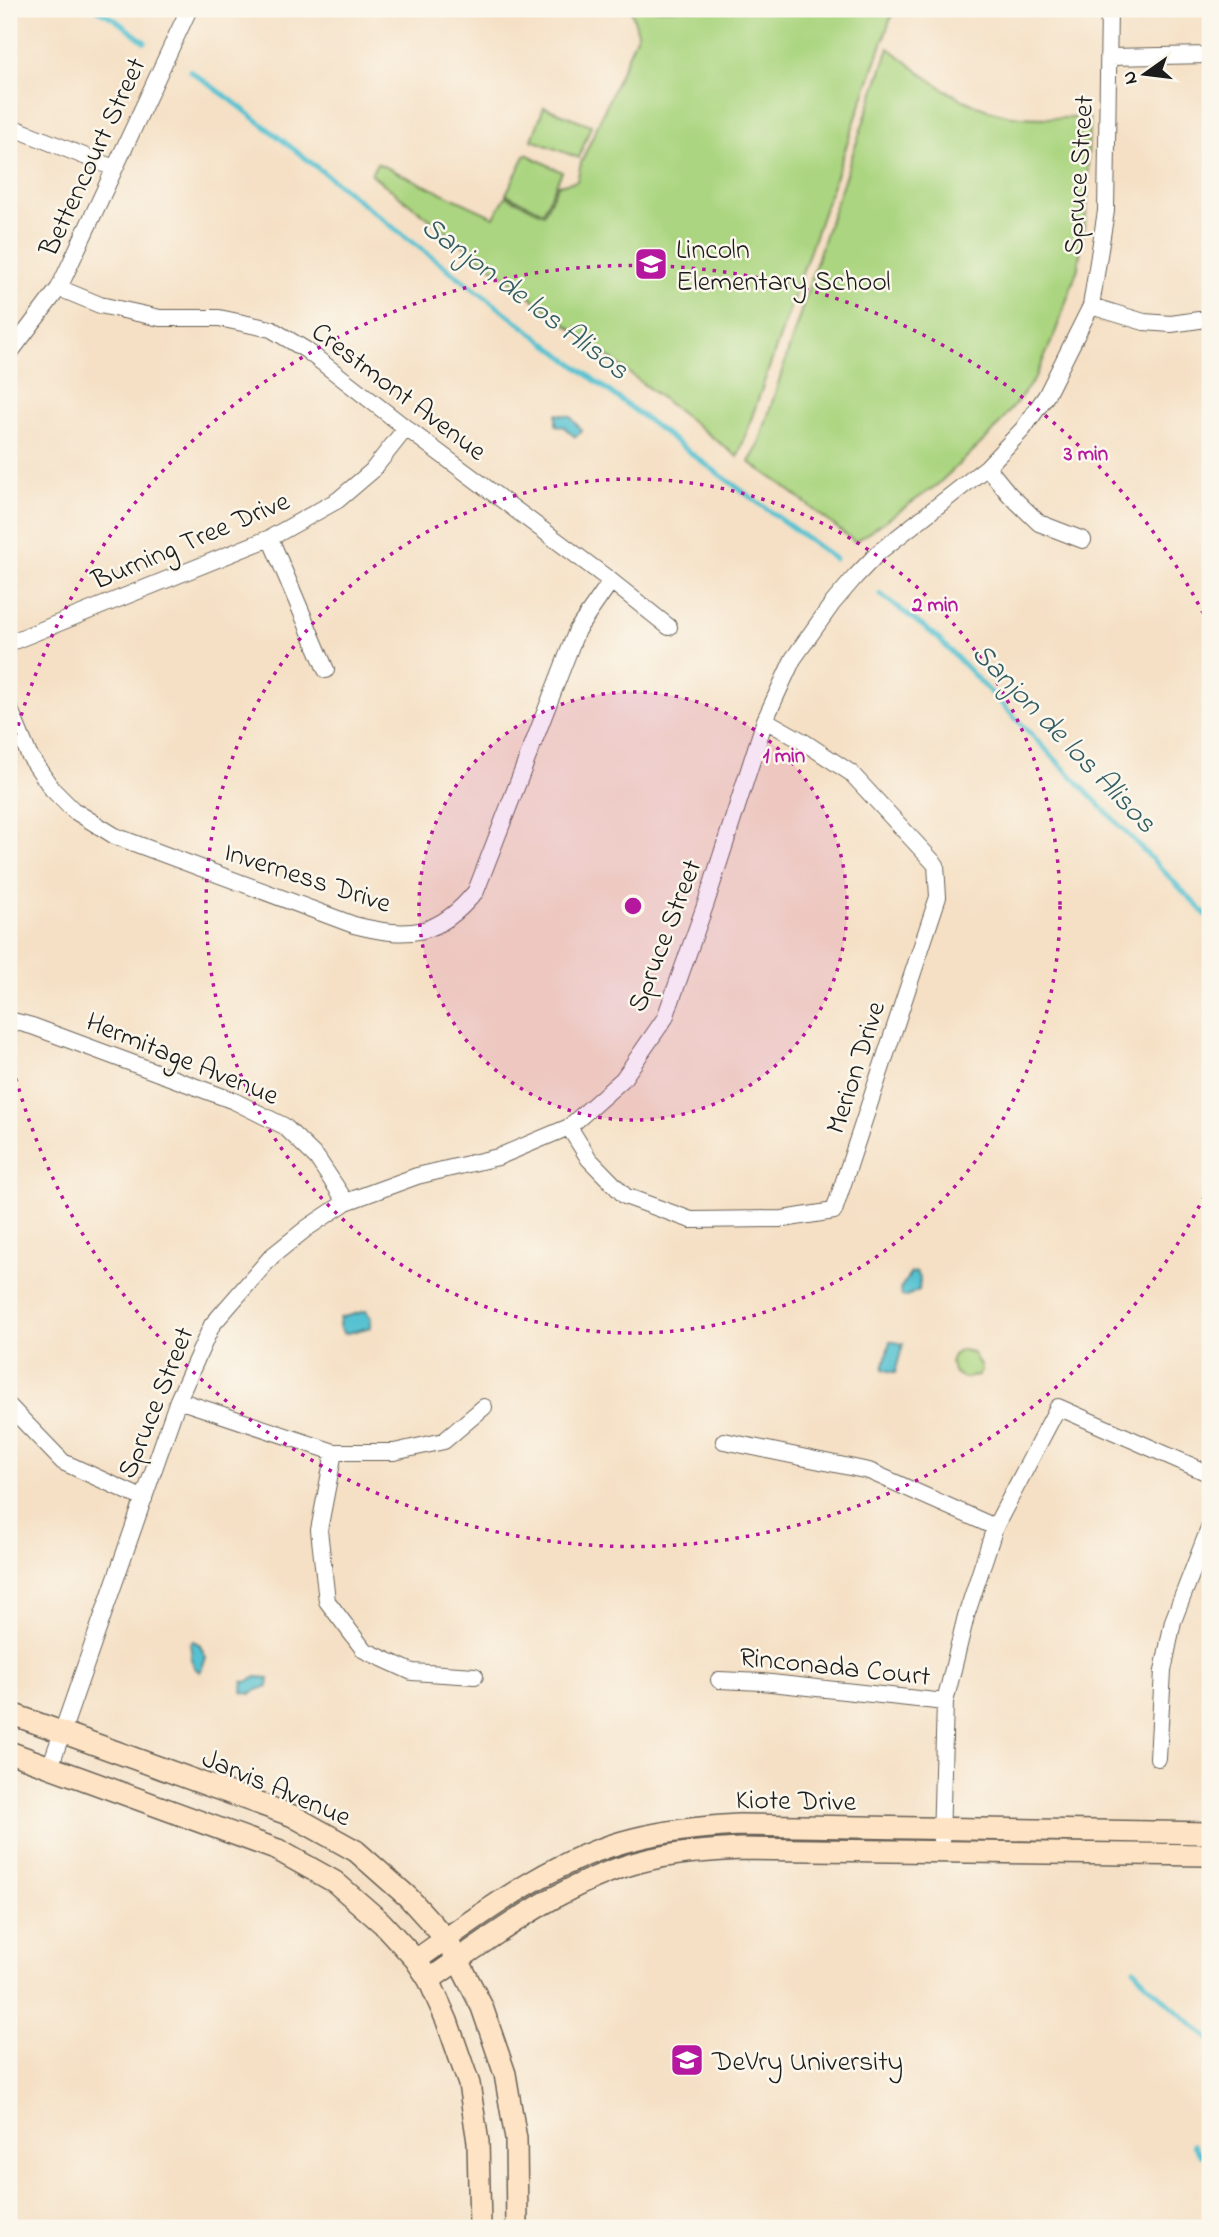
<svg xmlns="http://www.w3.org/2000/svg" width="1219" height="2237" font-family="'Indie Flower',sans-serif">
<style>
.green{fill:#abd580;stroke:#64784e;stroke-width:2}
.water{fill:#57c2d1;stroke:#3a6f76;stroke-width:2}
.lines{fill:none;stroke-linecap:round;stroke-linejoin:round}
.stream{stroke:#57c2d1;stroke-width:5}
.street-casing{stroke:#686157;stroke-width:18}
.secondary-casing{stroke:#686157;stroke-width:24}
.street{stroke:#fff;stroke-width:16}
.secondary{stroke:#fee4c5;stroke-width:21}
.ring{fill:none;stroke:#b5179e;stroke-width:3.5;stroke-dasharray:3.5 7}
.labels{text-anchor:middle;stroke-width:5;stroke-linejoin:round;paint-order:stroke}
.street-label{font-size:28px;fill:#1c1c1c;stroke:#fbf7ec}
.poi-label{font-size:28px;fill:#1c1c1c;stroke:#fbf7ec;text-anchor:start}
.water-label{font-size:30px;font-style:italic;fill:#345e64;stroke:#fbf7ec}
.centre{fill:#b5179e;stroke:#fbf7ec;stroke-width:3.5}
.ring-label{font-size:21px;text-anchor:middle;font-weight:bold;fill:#b5179e;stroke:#fbf7ec;stroke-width:5;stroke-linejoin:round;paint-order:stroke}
</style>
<rect width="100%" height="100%" fill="#fbf7ec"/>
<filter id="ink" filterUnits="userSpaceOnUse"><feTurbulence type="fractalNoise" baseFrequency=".0143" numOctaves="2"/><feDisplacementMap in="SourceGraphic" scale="14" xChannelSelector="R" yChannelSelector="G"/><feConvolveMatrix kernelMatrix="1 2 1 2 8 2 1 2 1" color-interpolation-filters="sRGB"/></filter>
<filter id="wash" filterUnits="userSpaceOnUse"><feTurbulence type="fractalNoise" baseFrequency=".00686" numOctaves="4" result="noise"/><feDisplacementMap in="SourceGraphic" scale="28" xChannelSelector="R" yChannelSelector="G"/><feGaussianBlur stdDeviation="1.57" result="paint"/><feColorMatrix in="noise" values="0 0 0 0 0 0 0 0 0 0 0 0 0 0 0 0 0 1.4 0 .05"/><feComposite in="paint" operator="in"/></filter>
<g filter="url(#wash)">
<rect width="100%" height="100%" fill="#f5e0c5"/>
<path class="green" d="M631,9H894L738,457L371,174L377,163L494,217L506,196L544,214L558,185L577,181L581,163L638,33Z
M889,48C925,77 960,106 1007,115C1029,120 1064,117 1089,118L1087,207L1078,268L1053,339L1034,380L992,433L937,485L855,542L781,484L749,462L758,447L826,232Z
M544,107L591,125L579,158L532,140Z
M526,154L562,172L543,212L506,194Z
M961,1350L972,1352L980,1365L981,1371L978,1376L963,1378L955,1373L950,1362L953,1355Z"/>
<path class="water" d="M556,414L570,416L582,431L575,437L564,427L556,425Z
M917,1272L920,1278L919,1290L905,1297L902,1296L900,1289L911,1273Z
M366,1311L371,1318V1327L344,1334L339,1326L340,1318Z
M890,1341L903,1344L895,1373L883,1369Z
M193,1641L199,1644L206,1658L200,1672C189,1666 193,1655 190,1644Z
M256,1677L269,1678L268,1686L252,1692L251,1694L242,1692L243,1681L247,1682Z"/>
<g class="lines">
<path class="stream" d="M96,9L113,18L145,42
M190,71L230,99L399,232L704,463L835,559
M880,594L937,637L1210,919
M1134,1968L1146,1983L1210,2040
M1193,2145L1200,2154L1210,2159"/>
</g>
</g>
<g filter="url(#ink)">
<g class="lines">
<defs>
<path id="street" d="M1110,57L1210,55
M9,126L114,168
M59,288L100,305L160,318H219L271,329L306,350L406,428L611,581L669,627
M1091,306L1144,322L1171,324L1199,320
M9,354L59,288L189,9
M987,467L1009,494L1039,523L1083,540
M270,538L326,670
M9,643L270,538L338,500L372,471L406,428
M9,707L29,755L52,789L73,810L115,836L354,925C408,939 439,937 476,891L577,630L611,581
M9,1020L32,1026L234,1101L284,1126L317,1158L346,1202
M569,1127L589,1159L625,1196L691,1220L783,1219L834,1211L938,897L936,865L851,773L804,742L765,720
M178,1400L334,1452H394L444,1441L484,1407
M9,1406L63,1462L144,1499
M724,1441L869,1471L995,1527
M334,1452L319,1530L327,1601L364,1650L412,1672L475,1676
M719,1680L762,1682L945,1702
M1158,1758L1163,1671L1173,1621L1210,1526
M50,1767L178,1400L212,1325L272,1256L307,1228L346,1202L417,1176L498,1157L569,1127L623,1079L665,1018L706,903L765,720L793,659L832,604L855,577L879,552L987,467L1023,429L1046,396L1091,306L1106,211L1109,9
M941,1840L945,1702L966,1616L995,1527L1058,1407L1210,1474"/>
<path id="secondary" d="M9,1713L293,1816L356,1851L408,1897L446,1939L458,1960L482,2007L505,2074L516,2139L517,2228
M9,1752L278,1850L335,1882L382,1923L416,1960L429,1980L447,2021L469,2084L478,2142L480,2228
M416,1960C483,1913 552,1859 634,1839C669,1830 703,1827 739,1825L1210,1833
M429,1980C495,1935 559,1884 639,1862C672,1853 705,1851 740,1849L1210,1855"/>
</defs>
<use href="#street" class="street-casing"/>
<use href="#secondary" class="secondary-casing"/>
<use href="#street" class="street"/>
<use href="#secondary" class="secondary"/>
</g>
</g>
<circle cx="633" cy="906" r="214" fill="#b5179e" fill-opacity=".12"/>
<g class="ring">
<circle cx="633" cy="906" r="214"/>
<circle cx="633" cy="906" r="427"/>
<path d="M1209 1187A641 641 0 0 1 10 1056M10 756A641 641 0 0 1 1209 625"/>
</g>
<defs>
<symbol id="school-square" viewBox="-11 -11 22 22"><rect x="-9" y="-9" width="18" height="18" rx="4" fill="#b5179e" stroke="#fbf7ec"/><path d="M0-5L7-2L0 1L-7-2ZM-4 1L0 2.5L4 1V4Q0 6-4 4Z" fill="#fff"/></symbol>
<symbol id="university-square" viewBox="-11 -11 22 22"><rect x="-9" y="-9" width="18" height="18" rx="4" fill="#b5179e" stroke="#fbf7ec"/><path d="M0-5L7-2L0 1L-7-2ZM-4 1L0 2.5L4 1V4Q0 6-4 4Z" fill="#fff"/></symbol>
</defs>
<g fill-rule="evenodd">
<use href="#school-square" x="632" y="245" width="38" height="38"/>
<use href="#university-square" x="668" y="2041" width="38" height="38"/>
</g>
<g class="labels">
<g class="street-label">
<text transform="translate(91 156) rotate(-65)" y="10">Bettencourt Street</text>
<text transform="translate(1077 175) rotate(-86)" y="10">Spruce Street</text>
<text transform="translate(400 390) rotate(37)" y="10">Crestmont Avenue</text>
<text transform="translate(190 539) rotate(-23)" y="10">Burning Tree Drive</text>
<text transform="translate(308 876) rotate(18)" y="10">Inverness Drive</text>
<text transform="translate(663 935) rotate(-69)" y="10">Spruce Street</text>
<text transform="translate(183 1057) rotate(22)" y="10">Hermitage Avenue</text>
<text transform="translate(854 1067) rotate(-72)" y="10">Merion Drive</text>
<text transform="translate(154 1402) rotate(-68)" y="10">Spruce Street</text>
<text transform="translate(835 1665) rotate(6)" y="10">Rinconada Court</text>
<text transform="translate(277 1786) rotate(23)" y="10">Jarvis Avenue</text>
<text transform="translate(796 1799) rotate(1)" y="10">Kiote Drive</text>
</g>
<g class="poi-label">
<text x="676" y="258">Lincoln<tspan x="676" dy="32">Elementary School</tspan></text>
<text x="712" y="2070">DeVry University</text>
</g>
<g class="water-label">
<text transform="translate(526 297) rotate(37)" y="10">Sanjon de los Alisos</text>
<text transform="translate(1065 737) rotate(46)" y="10">Sanjon de los Alisos</text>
</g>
</g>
<circle cx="633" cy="906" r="10" class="centre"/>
<g class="ring-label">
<text x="1086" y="460">3 min</text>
<text x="935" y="611">2 min</text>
<text x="784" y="762">1 min</text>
</g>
<rect width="1219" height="2237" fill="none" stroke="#fbf7ec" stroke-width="35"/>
<g transform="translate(1145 74) rotate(256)" stroke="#fbf7ec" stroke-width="5" paint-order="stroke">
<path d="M0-5L12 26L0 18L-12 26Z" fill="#1c1c1c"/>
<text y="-10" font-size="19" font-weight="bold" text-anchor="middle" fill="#1c1c1c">N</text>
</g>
</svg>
